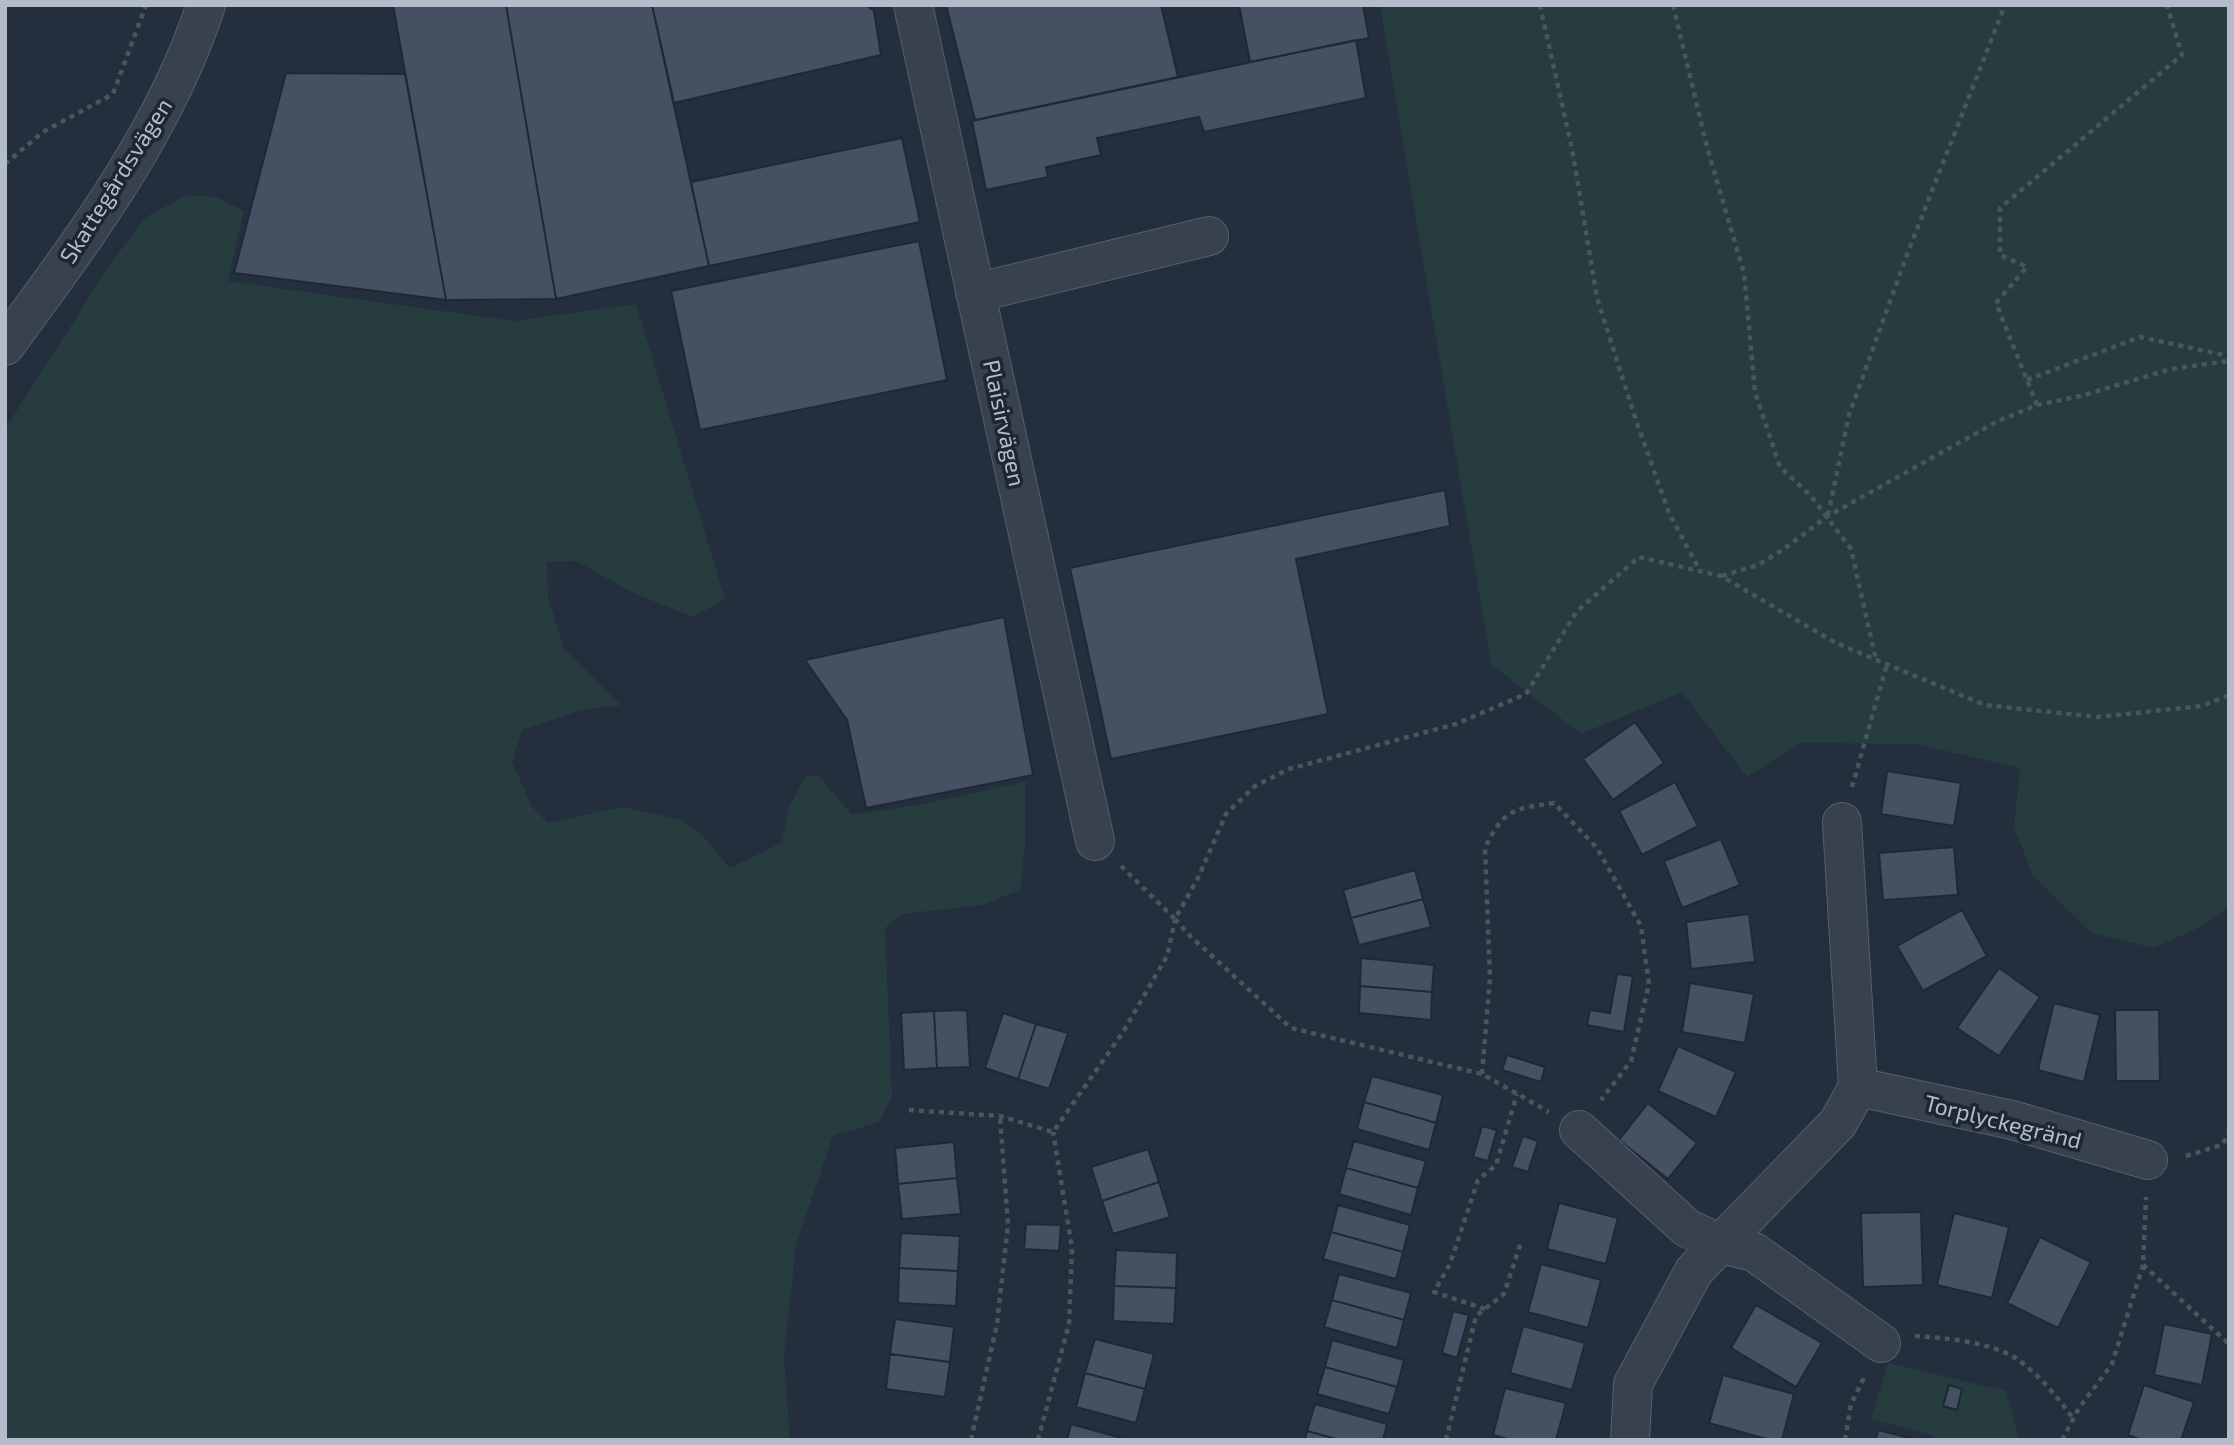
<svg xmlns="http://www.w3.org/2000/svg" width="2234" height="1445" font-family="'Exo 2',sans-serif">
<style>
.green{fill:#263c3f}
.building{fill:#455162;stroke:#1f2835;stroke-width:2}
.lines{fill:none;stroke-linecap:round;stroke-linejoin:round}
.minor-casing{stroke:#565f6c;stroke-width:40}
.path{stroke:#44595c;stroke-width:4.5;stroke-dasharray:5 5;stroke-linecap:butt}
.minor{stroke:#38414e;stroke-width:38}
.labels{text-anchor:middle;stroke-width:7;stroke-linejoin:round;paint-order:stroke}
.street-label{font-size:23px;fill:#b4bcc9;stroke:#1d2633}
</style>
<rect width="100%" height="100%" fill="#242f3e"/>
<path class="green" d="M1380,5H2229V906L2204,925L2154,948L2092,933L2033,876L2014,827L2020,768L1916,744L1799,743L1747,777L1682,692L1581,734L1491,664Z
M187,195L216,197L244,211L228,281L514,321L636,304L725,599L693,617L636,594L576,561L547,562L548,597L564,648L621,705L581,710L522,730L512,762L532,807L548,823L622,807L678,819L702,835L730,868L781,843L790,805L806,776L818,775L852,815L928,803L1025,782V845L1020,890L982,905L902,914L885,928L892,1096L879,1122L833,1136L796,1245L784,1356L790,1440H5V429L111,263L146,217Z
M1888,1363L2006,1391L2019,1440H1933V1435L1871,1419Z"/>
<path class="building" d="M393,5H506L556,299L446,300Z
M506,5H652L709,266L556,299Z
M652,5H866L874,11L881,55L674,103Z
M946,5H1161L1178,77L975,120Z
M1239,5H1363L1369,38L1250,62Z
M1356,40L1366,98L1204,132L1199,117L1097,138L1101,155L1046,167L1048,177L986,190L972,121Z
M286,73L405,74L446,300L234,273Z
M902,138L920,222L709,266L691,182Z
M919,241L947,380L700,430L671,291Z
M1445,490L1450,526L1296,559L1328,714L1111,759L1070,568Z
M1004,617L1033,775L866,808L847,720L805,660Z
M1635,722L1664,763L1613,800L1583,759Z
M1887,771L1961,783L1954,826L1881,814Z
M1675,782L1698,826L1642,855L1619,811Z
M1721,839L1740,885L1682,908L1664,861Z
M1954,847L1958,895L1883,900L1879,853Z
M1415,870L1423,899L1351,918L1343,890Z
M1423,899L1431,927L1359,945L1351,918Z
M1962,910L1987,956L1923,991L1897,946Z
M1749,914L1755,962L1691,969L1686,922Z
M1361,958L1434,965L1432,992L1360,986Z
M1999,968L2040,997L1999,1056L1957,1028Z
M1617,974L1633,976L1624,1032L1587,1025L1590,1010L1610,1013Z
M1690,983L1754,994L1745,1043L1682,1032Z
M1360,986L1432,992L1431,1020L1359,1013Z
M2054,1003L2100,1015L2084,1082L2038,1070Z
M967,1010L970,1067L937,1068L934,1011Z
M2115,1010H2159L2160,1081H2116Z
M934,1011L937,1068L904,1070L901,1013Z
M1003,1013L1036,1024L1018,1079L985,1068Z
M1036,1024L1068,1033L1049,1089L1018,1079Z
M1678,1046L1736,1072L1716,1117L1658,1091Z
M1507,1055L1545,1067L1541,1082L1502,1070Z
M1372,1076L1443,1095L1436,1123L1364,1102Z
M1364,1102L1436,1123L1429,1150L1357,1129Z
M1648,1103L1697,1143L1668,1179L1619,1140Z
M1482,1126L1497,1130L1488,1161L1473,1157Z
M1523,1136L1538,1141L1528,1172L1512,1167Z
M1354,1141L1426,1161L1418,1188L1346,1168Z
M954,1142L957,1178L898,1184L895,1148Z
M1148,1149L1159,1182L1102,1201L1091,1167Z
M1346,1168L1418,1188L1411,1215L1339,1194Z
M957,1178L961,1214L902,1219L898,1184Z
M1159,1182L1170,1217L1113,1234L1102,1201Z
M1559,1203L1618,1218L1606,1264L1547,1249Z
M1338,1205L1410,1225L1403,1252L1331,1232Z
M1921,1212L1923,1285L1863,1287L1861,1213Z
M1954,1213L2009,1227L1992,1298L1937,1285Z
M1026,1224L1061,1225L1059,1251L1024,1249Z
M1331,1232L1403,1252L1396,1279L1323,1259Z
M901,1233L960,1236L958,1271L899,1268Z
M2040,1237L2091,1262L2058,1328L2007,1303Z
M1116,1250L1177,1253L1176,1288L1114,1286Z
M1541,1264L1601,1280L1588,1328L1528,1312Z
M899,1268L958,1271L956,1306L898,1303Z
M1339,1274L1411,1293L1404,1320L1332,1300Z
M1114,1286L1176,1288L1174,1324L1113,1321Z
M1332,1300L1404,1320L1397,1348L1324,1327Z
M1756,1305L1822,1343L1796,1387L1731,1348Z
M1453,1311L1469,1315L1457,1358L1442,1353Z
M895,1319L954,1327L950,1362L890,1354Z
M2164,1324L2212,1334L2202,1385L2154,1375Z
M1523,1326L1585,1343L1572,1390L1510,1373Z
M1095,1339L1154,1354L1145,1389L1085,1373Z
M1332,1340L1404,1360L1397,1387L1325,1367Z
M890,1354L950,1362L945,1397L886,1389Z
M1325,1367L1397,1387L1389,1414L1317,1394Z
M1085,1373L1145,1389L1136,1423L1076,1407Z
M1723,1375L1794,1394L1782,1440H1770L1709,1423Z
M1949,1385L1962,1389L1957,1410L1943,1406Z
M2144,1385L2194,1402L2181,1440H2141L2128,1435Z
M1505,1388L1566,1403L1556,1440H1511L1493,1435Z
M1315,1404L1387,1424L1383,1440H1340L1307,1431Z
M1071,1424L1129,1440H1067Z
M1878,1430L1917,1440H1876Z
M1307,1431L1340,1440H1305Z"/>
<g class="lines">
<defs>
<path id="minor" d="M913,5L1095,841
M975,293L1209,236
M5,346C83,240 165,131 206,5
M1858,1087L2012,1120L2148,1160
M1579,1130L1687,1228L1721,1244L1754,1252L1881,1343
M1630,1440L1633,1384L1694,1271L1838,1123L1858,1087L1842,822"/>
</defs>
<use href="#minor" class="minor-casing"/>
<path class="path" d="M1540,5L1572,149L1597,298L1636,420L1669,513L1700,571
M1673,5L1708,151L1744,273L1755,392L1780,467L1811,496L1851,549L1876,660
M5,164L43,132L113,94L146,5
M2027,380L2140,337L2229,356
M2037,405L1996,303L2027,267L2000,255V208L2182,55L2167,5
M1828,515L1849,415L1908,252L2005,5
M1722,576L1758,565L1784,549L1828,516L1998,421L2037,405L2081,396L2171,369L2229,361
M1852,787L1887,664
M1121,866L1175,919L1198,878L1226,814L1255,786L1289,769L1456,724L1526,694L1577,611L1639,557L1721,576L1836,643L1985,705L2097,717L2202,706L2229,695
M1175,919L1190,936L1291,1028L1482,1074L1549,1112
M1482,1074L1490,978L1485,848C1504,808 1514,809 1554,803L1597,848L1641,926L1649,984L1631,1061L1601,1100
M909,1110L1000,1116L1053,1132L1123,1032L1167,956L1175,920
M2186,1156L2222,1145L2229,1133
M2143,1265L2229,1344
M1485,1309L1434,1292L1450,1264L1478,1180L1496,1165L1517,1094
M1915,1336C1946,1338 1991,1342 2017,1359C2037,1373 2060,1399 2073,1419
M971,1440L997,1324L1008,1225L1000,1116
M1038,1440L1069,1324L1072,1248L1053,1132
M1446,1440L1476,1316L1504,1294L1521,1242
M1845,1440L1851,1404L1865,1376
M2062,1440L2079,1408L2112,1364L2143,1265L2146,1197"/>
<use href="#minor" class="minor"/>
</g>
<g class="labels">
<g class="street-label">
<text transform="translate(116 181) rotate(-58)" y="8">Skattegårdsvägen</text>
<text transform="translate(1004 423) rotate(78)" y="8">Plaisirvägen</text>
<text transform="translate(2003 1122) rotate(14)" y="8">Torplyckegränd</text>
</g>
</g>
<rect width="2234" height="1445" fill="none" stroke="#b4bcc9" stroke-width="14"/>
</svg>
